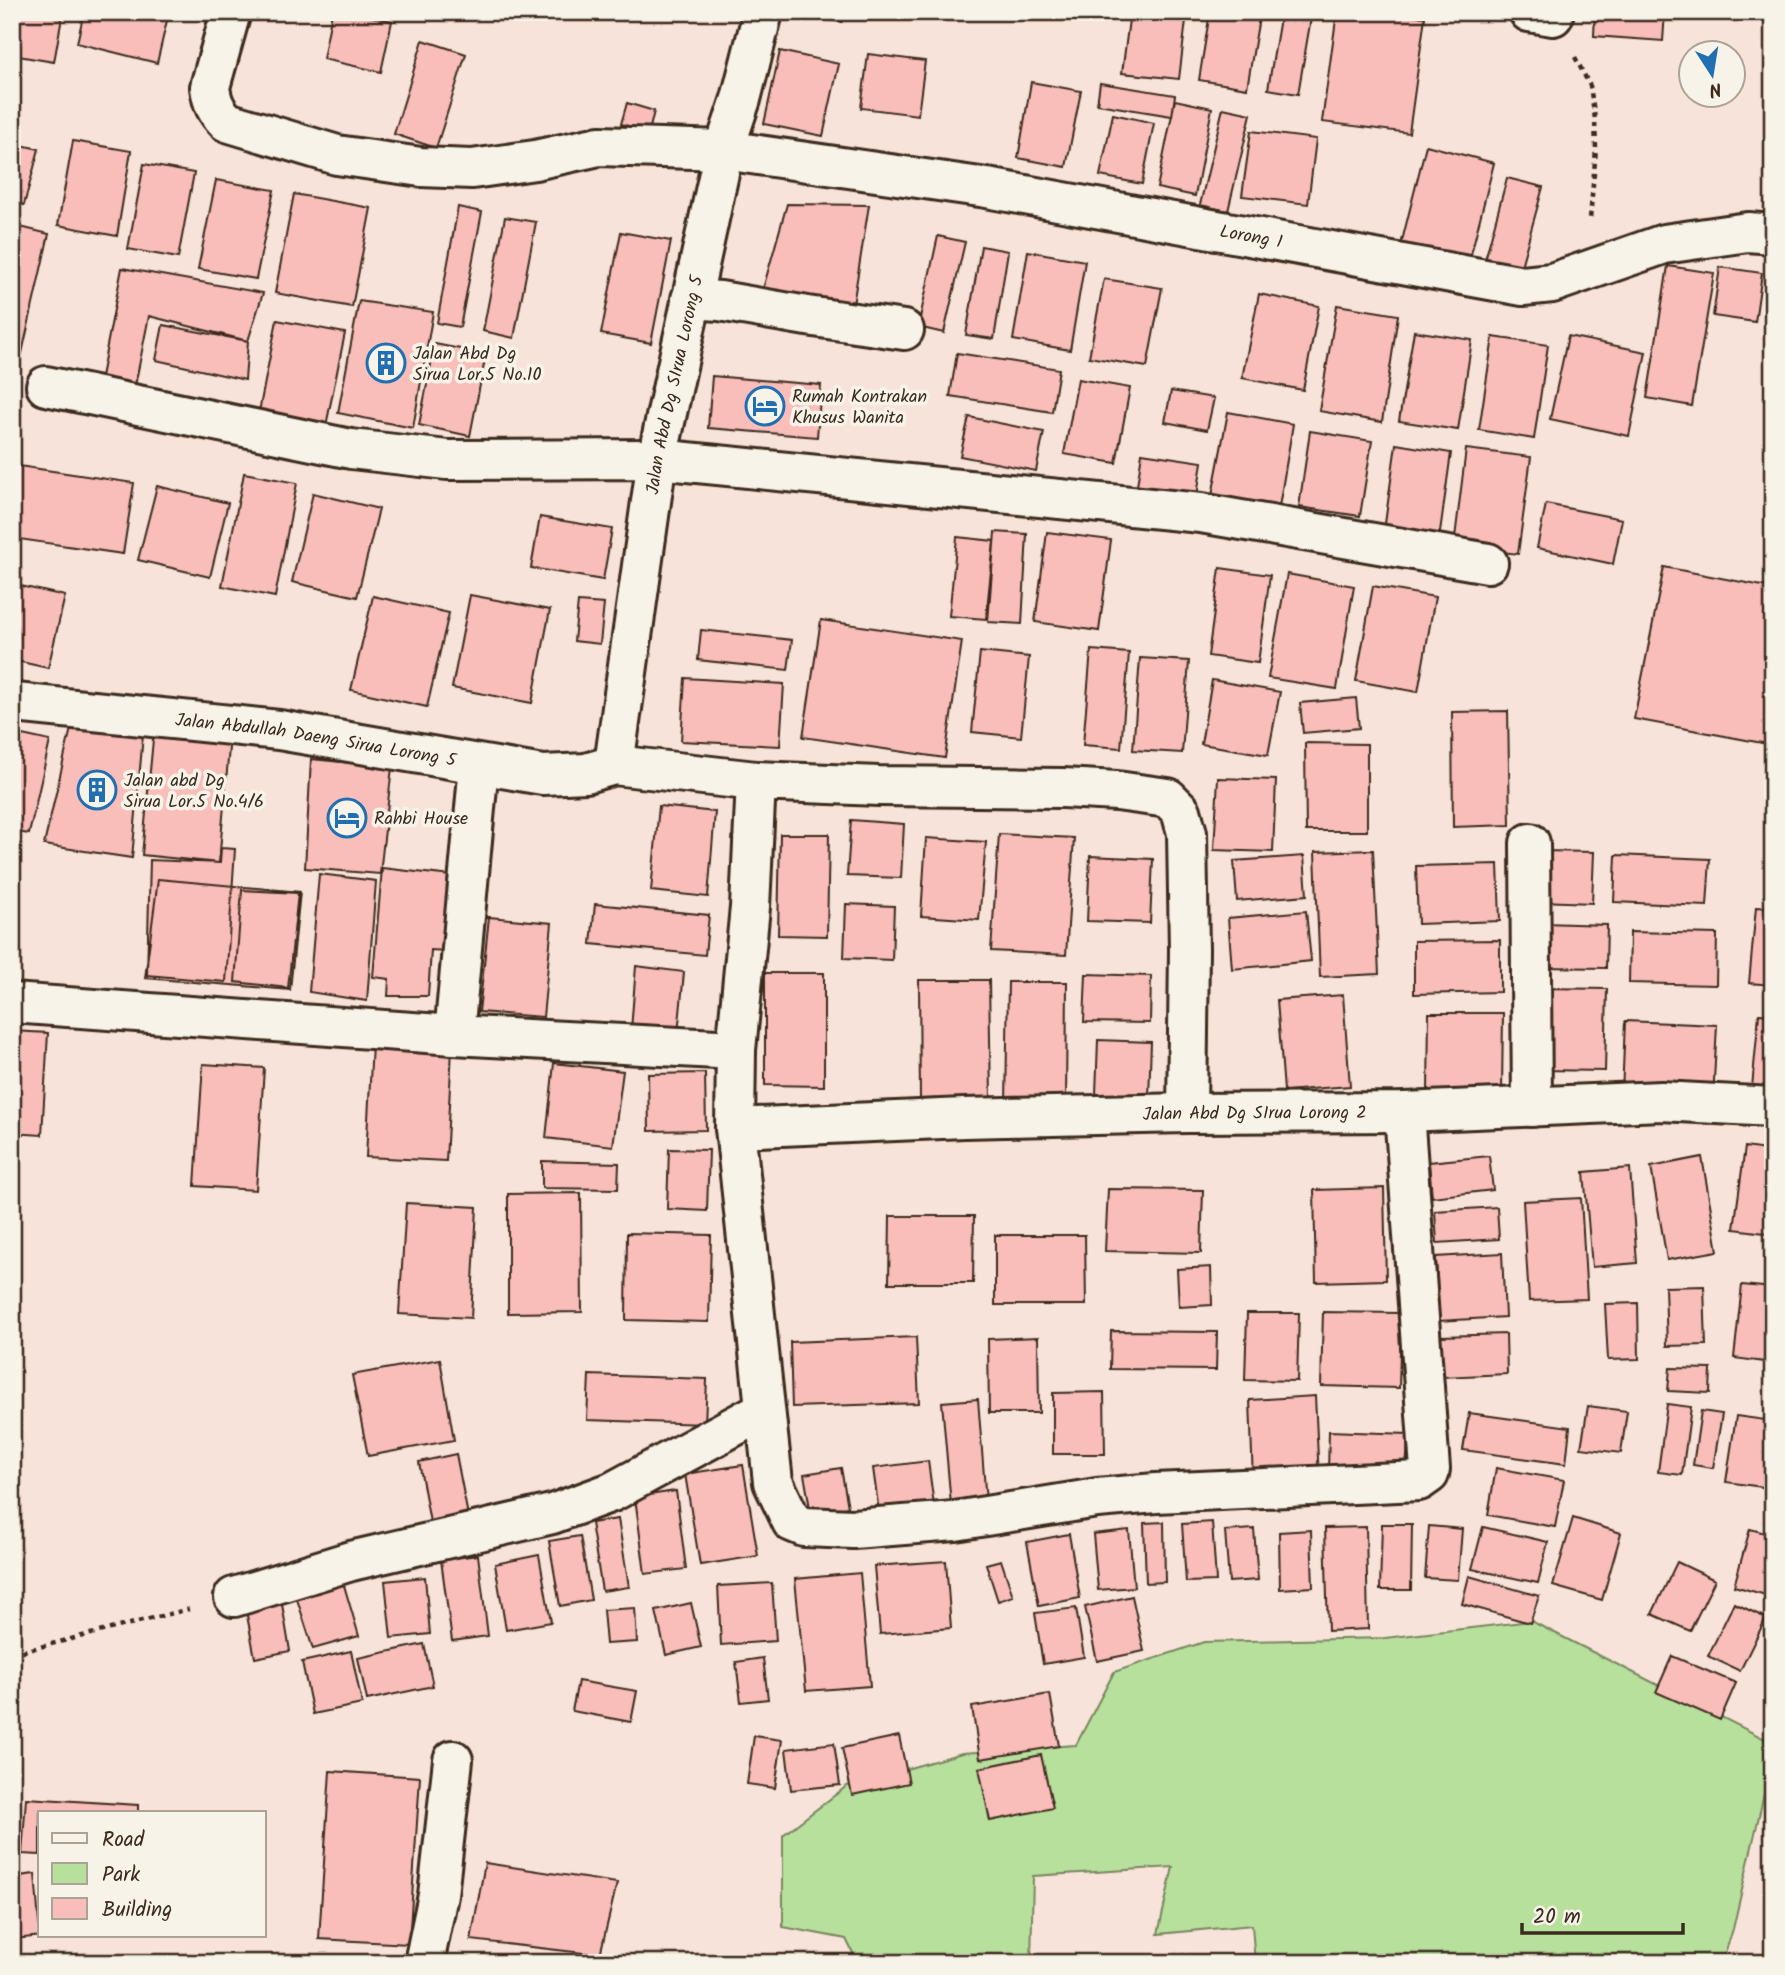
<svg xmlns="http://www.w3.org/2000/svg" width="1785" height="1975" font-family="Kalam,sans-serif">
<style>
.green{fill:#b7e09d;stroke:#79855e;stroke-width:2}
.building{fill:#fabeba;stroke:#3b2a1e;stroke-width:2}
.lines{fill:none;stroke-linecap:round;stroke-linejoin:round}
.minor-casing{stroke:#3b2a1e;stroke-width:44}
.path{stroke:#3b2a1e;stroke-width:4.5;stroke-dasharray:5 5;stroke-linecap:butt}
.minor{stroke:#f7f3e8;stroke-width:38}
.labels{text-anchor:middle;stroke-width:7;stroke-linejoin:round;paint-order:stroke}
.street-label{font-size:18px;fill:#3b2a1e;stroke:#f7f3e8}
.poi-label{font-size:18px;fill:#3b2a1e;stroke:#f7f3e8;text-anchor:start}
</style>
<rect width="100%" height="100%" fill="#f8e3da"/>
<filter id="ink" filterUnits="userSpaceOnUse"><feTurbulence type="fractalNoise" baseFrequency=".0143" numOctaves="2"/><feDisplacementMap in="SourceGraphic" scale="14" xChannelSelector="R" yChannelSelector="G"/><feConvolveMatrix kernelMatrix="1 2 1 2 8 2 1 2 1" color-interpolation-filters="sRGB"/></filter>
<g filter="url(#ink)">
<path class="green" d="M1531,1621L1773,1743V1755L1733,1929L1722,1963H1255L1252,1925L1158,1934L1173,1867L1033,1876L1031,1963H858L846,1939L783,1927V1835L847,1786L962,1753L1076,1745L1114,1672L1204,1642L1385,1638Z"/>
<path class="building" d="M12,12H63L54,62L12,55Z
M84,12H169L157,63L77,43Z
M332,12H350L392,21L381,72L323,59Z
M788,12H844L842,22L788,15Z
M1058,12H1100L1099,20L1058,15Z
M1130,12H1187L1179,79L1122,73Z
M1210,12H1260L1247,88L1199,80Z
M1281,12H1312L1298,94L1268,89Z
M1337,12H1389L1425,17L1409,133L1322,122Z
M1595,12H1665L1663,41L1594,36Z
M423,40L466,54L436,148L394,134Z
M780,51L839,64L823,136L764,124Z
M868,54L925,61L918,115L861,108Z
M1031,82L1081,91L1066,167L1018,158Z
M1100,83L1175,95L1172,116L1097,104Z
M1175,100L1212,108L1195,196L1157,188Z
M627,103L654,111L649,132L621,124Z
M1223,108L1251,114L1228,211L1200,205Z
M1113,114L1154,123L1142,184L1100,176Z
M1251,131L1316,139L1308,204L1242,196Z
M73,141L131,151L117,236L58,225Z
M12,143L39,149L24,205L12,202Z
M1426,145L1494,163L1468,266L1400,249Z
M144,164L194,173L178,258L128,249Z
M1507,178L1543,187L1520,270L1485,260Z
M216,180L274,190L256,279L198,269Z
M294,194L371,208L352,307L275,293Z
M787,204L869,205L852,311L761,296Z
M458,207L482,212L460,327L437,323Z
M505,217L536,222L514,338L483,331Z
M12,225L49,234L22,353L12,351Z
M621,232L671,241L651,343L601,334Z
M938,236L965,242L944,333L918,327Z
M981,246L1008,251L994,339L966,335Z
M1028,251L1085,261L1070,350L1013,340Z
M1668,266L1714,273L1692,406L1647,398Z
M1720,267L1762,273L1755,322L1713,316Z
M122,268L263,293L248,341L149,316L135,386L100,382Z
M1104,279L1162,288L1147,367L1089,357Z
M1259,294L1319,306L1303,390L1242,378Z
M359,301L433,312L413,428L338,413Z
M1337,305L1398,315L1382,422L1319,411Z
M277,320L345,333L326,426L259,412Z
M163,325L248,341L245,380L156,360Z
M1414,331L1472,340L1458,430L1399,421Z
M1568,336L1646,352L1629,436L1550,419Z
M1493,337L1548,345L1534,439L1479,430Z
M435,344L486,354L470,436L419,425Z
M957,353L1059,369L1052,412L950,396Z
M712,376L821,385L817,437L708,428Z
M1078,379L1130,388L1116,463L1064,454Z
M1171,391L1214,398L1207,430L1165,422Z
M1228,412L1293,424L1279,507L1212,496Z
M969,417L1044,432L1036,471L960,456Z
M1310,431L1372,441L1360,516L1299,507Z
M1396,444L1451,453L1439,539L1384,531Z
M1466,449L1531,457L1518,554L1454,546Z
M1142,453L1202,462L1197,496L1137,486Z
M12,465L134,483L123,554L12,538Z
M244,473L297,483L275,597L222,586Z
M157,486L228,503L210,577L138,560Z
M313,493L379,509L357,597L292,582Z
M1546,504L1622,519L1613,564L1537,548Z
M540,517L612,529L603,580L531,568Z
M995,532L1027,534L1022,624L988,622Z
M1047,532L1111,540L1099,631L1035,622Z
M957,537L994,541L986,619L949,616Z
M1664,567L1773,588V745L1634,719Z
M1220,568L1270,575L1258,663L1208,656Z
M1287,574L1354,586L1337,689L1268,678Z
M12,584L65,596L48,668L12,660Z
M1373,586L1435,597L1418,692L1356,681Z
M470,595L550,610L532,703L452,688Z
M373,596L449,613L427,707L351,690Z
M578,602L604,604L600,644L574,641Z
M821,620L962,641L945,758L803,737Z
M701,630L792,640L788,670L698,660Z
M1091,650L1129,653L1121,748L1083,745Z
M980,652L1029,657L1021,737L972,732Z
M1140,658L1189,661L1182,753L1133,750Z
M685,678L784,684L780,746L681,741Z
M1212,680L1280,692L1268,755L1201,744Z
M1356,698L1359,728L1303,733L1300,703Z
M1508,711L1510,825L1453,827L1452,712Z
M71,728L143,735L132,858L44,845Z
M154,729L230,736L219,863L142,855Z
M13,733L50,741L29,834L12,831Z
M1305,743L1367,744V831H1306Z
M311,759L392,767L380,874L305,868Z
M1218,778L1276,780L1273,852L1214,850Z
M659,806L715,812L708,897L651,891Z
M851,820L904,824L901,878L847,876Z
M780,834H829L827,936L778,935Z
M999,834L1074,838L1066,955L991,951Z
M926,838L986,842L979,920L921,916Z
M221,848L235,849L226,982L147,975L150,860L220,863Z
M1373,850L1379,974L1320,977L1315,852Z
M1542,851L1594,852L1592,903L1540,901Z
M1616,855L1710,859L1707,906L1614,902Z
M1090,856L1153,859L1150,923L1087,921Z
M1304,856L1307,895L1237,901L1234,861Z
M1498,864L1500,921L1418,924L1416,866Z
M382,868L451,876L446,951L431,950L428,996H388L389,979L373,977Z
M319,874L376,881L367,1001L309,992Z
M158,879L300,892L290,990L145,978Z
M242,890L298,893L288,988L235,982Z
M595,904L709,915L705,955L591,944Z
M846,904L894,906L892,960L844,958Z
M1756,907L1773,908V985L1749,983Z
M1306,911L1311,961L1232,969L1228,918Z
M489,917L552,923L543,1017L479,1012Z
M1542,923L1607,925L1606,968L1541,967Z
M1630,932L1717,934L1716,985L1629,983Z
M1500,940V992L1414,994V941Z
M636,966L684,972L678,1034L631,1030Z
M765,973H824V1086L765,1085Z
M1086,974L1151,976L1150,1023L1084,1022Z
M919,980H989L991,1098L920,1099Z
M1008,982H1067L1066,1104H1006Z
M1543,988L1607,989L1605,1071L1541,1070Z
M1343,995L1350,1086L1284,1091L1277,1000Z
M1429,1013H1503L1502,1092H1428Z
M1759,1014L1773,1015V1100L1751,1098Z
M1625,1021L1717,1025L1713,1099L1622,1095Z
M12,1031L48,1033L42,1135L12,1133Z
M1098,1040L1151,1042L1149,1097L1096,1094Z
M372,1044L452,1049L446,1161L366,1157Z
M554,1063L623,1071L613,1146L546,1138Z
M203,1064L264,1068L256,1190L195,1186Z
M705,1073L706,1130L649,1131L648,1074Z
M1745,1147L1773,1151V1234L1734,1229Z
M669,1149L709,1150L707,1211L667,1209Z
M1489,1156L1493,1190L1432,1197L1429,1162Z
M1702,1157L1718,1251L1667,1260L1651,1167Z
M542,1161L619,1163L618,1189L542,1188Z
M1630,1168L1637,1263L1592,1267L1584,1172Z
M1384,1188L1386,1280L1316,1282L1314,1190Z
M1108,1189L1203,1190L1201,1253L1105,1251Z
M581,1193L582,1312L508,1313V1194Z
M1581,1198L1587,1299L1529,1301L1523,1201Z
M406,1203L477,1207L471,1318L399,1314Z
M1497,1207L1499,1239L1437,1243L1435,1211Z
M890,1216H974L973,1283H889Z
M627,1233L711,1235L709,1322L626,1320Z
M995,1235H1085L1086,1305H995Z
M1502,1253L1505,1317L1439,1321L1436,1257Z
M1211,1267L1212,1305L1179,1307L1177,1269Z
M1742,1285L1773,1288V1363L1734,1358Z
M1704,1286L1706,1345L1667,1346L1665,1287Z
M1638,1303L1639,1359L1608,1360L1605,1304Z
M1323,1312L1401,1313L1399,1388L1321,1386Z
M1247,1313H1299L1297,1381L1245,1380Z
M1111,1331L1217,1332L1216,1370L1110,1369Z
M1506,1334L1507,1374L1442,1377L1441,1336Z
M916,1337L919,1403L792,1407L790,1342Z
M1038,1337L1039,1413H989L988,1339Z
M440,1359L454,1440L368,1456L352,1375Z
M1670,1368L1711,1369L1710,1393L1668,1391Z
M589,1375L707,1379L705,1424L587,1420Z
M1104,1392L1105,1454H1053V1393Z
M1315,1396L1319,1479L1253,1482L1250,1400Z
M978,1399L986,1502L951,1505L942,1402Z
M1667,1404L1691,1407L1682,1475L1658,1472Z
M1588,1406L1627,1411L1621,1453L1581,1448Z
M1701,1411L1722,1414L1713,1468L1693,1465Z
M1469,1413L1570,1427L1566,1464L1463,1450Z
M1736,1416L1773,1421V1467L1770,1488L1726,1482Z
M1329,1431L1408,1434L1406,1475L1328,1473Z
M456,1454L469,1521L431,1528L419,1462Z
M928,1461L934,1505L879,1512L873,1468Z
M743,1465L758,1556L700,1565L685,1474Z
M841,1468L848,1507L811,1514L804,1474Z
M1496,1468L1564,1480L1555,1527L1488,1515Z
M676,1491L686,1569L645,1574L635,1497Z
M1573,1518L1621,1533L1602,1600L1553,1586Z
M618,1519L629,1587L602,1591L591,1523Z
M1164,1522L1165,1582L1146,1583L1144,1523Z
M1212,1522L1216,1581L1186,1582L1182,1524Z
M1382,1524H1412L1411,1590H1380Z
M1429,1526L1462,1529L1458,1580L1425,1578Z
M1366,1527L1368,1629L1328,1631L1325,1528Z
M1483,1527L1548,1542L1538,1583L1472,1569Z
M1254,1529L1258,1580L1229,1582L1225,1531Z
M1750,1529L1773,1535V1597L1734,1586Z
M1129,1530L1134,1587L1098,1590L1093,1534Z
M1311,1530L1313,1587L1280,1589L1279,1532Z
M1069,1534L1080,1598L1039,1606L1027,1542Z
M580,1536L591,1600L560,1606L549,1541Z
M478,1555L488,1636L452,1641L441,1560Z
M539,1555L551,1622L506,1630L495,1564Z
M1001,1560L1013,1596L998,1601L986,1564Z
M946,1561L951,1628L880,1634L874,1566Z
M1677,1562L1715,1580L1690,1631L1652,1614Z
M860,1573L870,1686L806,1691L795,1579Z
M1469,1576L1539,1596L1530,1623L1462,1604Z
M425,1577L430,1634L391,1638L385,1581Z
M343,1582L359,1636L313,1649L296,1596Z
M772,1583L776,1641L721,1645L718,1586Z
M1132,1596L1144,1651L1097,1661L1085,1607Z
M691,1603L701,1647L666,1655L656,1611Z
M1734,1603L1766,1618L1740,1671L1708,1656Z
M282,1604L290,1651L255,1658L246,1610Z
M635,1608L637,1642L606,1644L603,1610Z
M1076,1608L1084,1657L1043,1664L1035,1613Z
M424,1644L433,1686L367,1700L358,1658Z
M351,1651L362,1704L313,1714L302,1662Z
M1672,1656L1736,1683L1720,1720L1656,1692Z
M763,1658L768,1699L741,1702L736,1662Z
M578,1681L637,1691L631,1722L572,1711Z
M1050,1694L1059,1746L980,1759L972,1707Z
M754,1736L782,1740L775,1788L747,1784Z
M899,1736L909,1783L852,1795L842,1748Z
M834,1743L840,1785L791,1790L786,1749Z
M1041,1755L1053,1808L990,1821L979,1768Z
M330,1771L420,1777L409,1944L319,1939Z
M26,1798L138,1805V1812H40V1855L22,1854Z
M485,1863L617,1883L600,1955L471,1940Z
M35,1874L40,1935L42,1936L14,1939L12,1922V1877Z
M337,1955L338,1962L392,1955V1963H281V1958Z"/>
<g class="lines">
<defs>
<g id="minor">
<path id="s1" d="M231,12L210,87C212,103 216,111 227,122L337,155L421,167L472,169L535,160L599,146L724,150L987,188L1523,286L1552,283L1664,244L1748,232L1773,234"/>
<path d="M1529,12L1553,16"/>
<path d="M691,299L720,301L807,316L904,330"/>
<path d="M46,386L351,449L447,460L657,459L1201,513L1488,563"/>
<path id="s2" d="M15,703L279,730L543,775L586,773L614,765L756,781"/>
<path id="s3" d="M614,765L657,459L724,150L741,99L763,12"/>
<path d="M1530,843L1532,1107"/>
<path d="M12,1003L454,1035L736,1050"/>
<path d="M454,1035L479,765"/>
<path d="M1187,1113L1189,950L1187,833L1181,811L1168,798L1117,791L1063,788L879,786L756,781L750,907L736,1050L735,1128L773,1482L792,1522L804,1527L853,1529L955,1521L1097,1498L1156,1493L1419,1481L1429,1474L1430,1469L1404,1112"/>
<path id="s4" d="M735,1128L964,1118L1187,1113L1404,1112L1661,1101L1773,1107"/>
<path d="M234,1597L351,1561L552,1514L612,1492L764,1410"/>
<path d="M424,1963L438,1895L453,1760"/>
</g>
</defs>
<use href="#minor" class="minor-casing"/>
<path class="path" d="M1575,57L1590,86L1595,119L1596,149L1590,219
M12,1654L189,1609"/>
<use href="#minor" class="minor"/>
</g>
</g>
<defs>
<symbol id="building-ring" viewBox="-11 -11 22 22"><circle r="9.5" fill="#f7f3e8" stroke="#1f6fb2" stroke-width="1.5"/><path d="M-4-6H4V6H1V3H-1V6H-4ZM-2.5-4.3h1.7v1.8h-1.7ZM.8-4.3h1.7v1.8H.8ZM-2.5-1h1.7V.8h-1.7ZM.8-1h1.7V.8H.8Z" fill="#1f6fb2"/></symbol>
<symbol id="hotel-ring" viewBox="-11 -11 22 22"><circle r="9.5" fill="#f7f3e8" stroke="#1f6fb2" stroke-width="1.5"/><path d="M-6-4.5h1.5V1H6V5H4.5V3h-9V5H-6ZM-4 0a1.8 1.8 0 1 1 3.6 0ZM.5 0V-2.5h3Q6-2.5 6 0Z" fill="#1f6fb2"/></symbol>
</defs>
<g fill-rule="evenodd">
<use href="#building-ring" x="364" y="341" width="44" height="44"/>
<use href="#hotel-ring" x="743" y="384" width="44" height="44"/>
<use href="#building-ring" x="75" y="768" width="44" height="44"/>
<use href="#hotel-ring" x="325" y="796" width="44" height="44"/>
</g>
<g class="labels">
<g class="street-label">
<text dy="6" stroke="none"><textPath href="#s1" startOffset="1157">Lorong 1</textPath></text>
<text dy="6" stroke="none"><textPath href="#s3" startOffset="385">Jalan Abd Dg SIrua Lorong 5</textPath></text>
<text dy="6" stroke="none"><textPath href="#s2" startOffset="303">Jalan Abdullah Daeng Sirua Lorong 5</textPath></text>
<text dy="6" stroke="none"><textPath href="#s4" startOffset="520">Jalan Abd Dg SIrua Lorong 2</textPath></text>
</g>
<g class="poi-label">
<text x="413" y="359">Jalan Abd Dg<tspan x="413" dy="21">Sirua Lor.5 No.10</tspan></text>
<text x="792" y="402">Rumah Kontrakan<tspan x="792" dy="21">Khusus Wanita</tspan></text>
<text x="124" y="786">Jalan abd Dg<tspan x="124" dy="21">Sirua Lor.5 No.4/6</tspan></text>
<text x="374" y="824">Rahbi House</text>
</g>
</g>
<rect width="1785" height="1975" fill="none" stroke="#f7f3e8" stroke-width="42"/>
<rect x="21" y="21" width="1743" height="1933" fill="none" stroke="#3b2a1e" stroke-width="2.5" filter="url(#ink)"/>
<rect x="38" y="1811" width="228" height="126" fill="#f7f3e8" stroke="#aca397" stroke-width="2"/>
<rect x="52" y="1833" width="35" height="10" fill="#f7f3e8" stroke="#aca397" stroke-width="2"/>
<text x="102" y="1846" font-size="21" fill="#3b2a1e">Road</text>
<rect x="52" y="1863" width="35" height="21" fill="#b7e09d" stroke="#aca397" stroke-width="2"/>
<text x="102" y="1881" font-size="21" fill="#3b2a1e">Park</text>
<rect x="52" y="1898" width="35" height="21" fill="#fabeba" stroke="#aca397" stroke-width="2"/>
<text x="102" y="1916" font-size="21" fill="#3b2a1e">Building</text>
<g transform="translate(1712 74) rotate(168)"><circle r="33" fill="#f7f3e8" stroke="#aca397" stroke-width="2"/>
<path d="M0-5L12 26L0 18L-12 26Z" fill="#1f6fb2"/>
<text y="-10" font-size="19" font-weight="bold" text-anchor="middle" fill="#3b2a1e">N</text>
</g>
<path d="M1522 1923v10h161v-10" fill="none" stroke="#3b2a1e" stroke-width="3.5"/>
<text x="1533" y="1923" font-size="21" fill="#3b2a1e" stroke="#f7f3e8" stroke-width="5" paint-order="stroke">20 m</text>
</svg>
